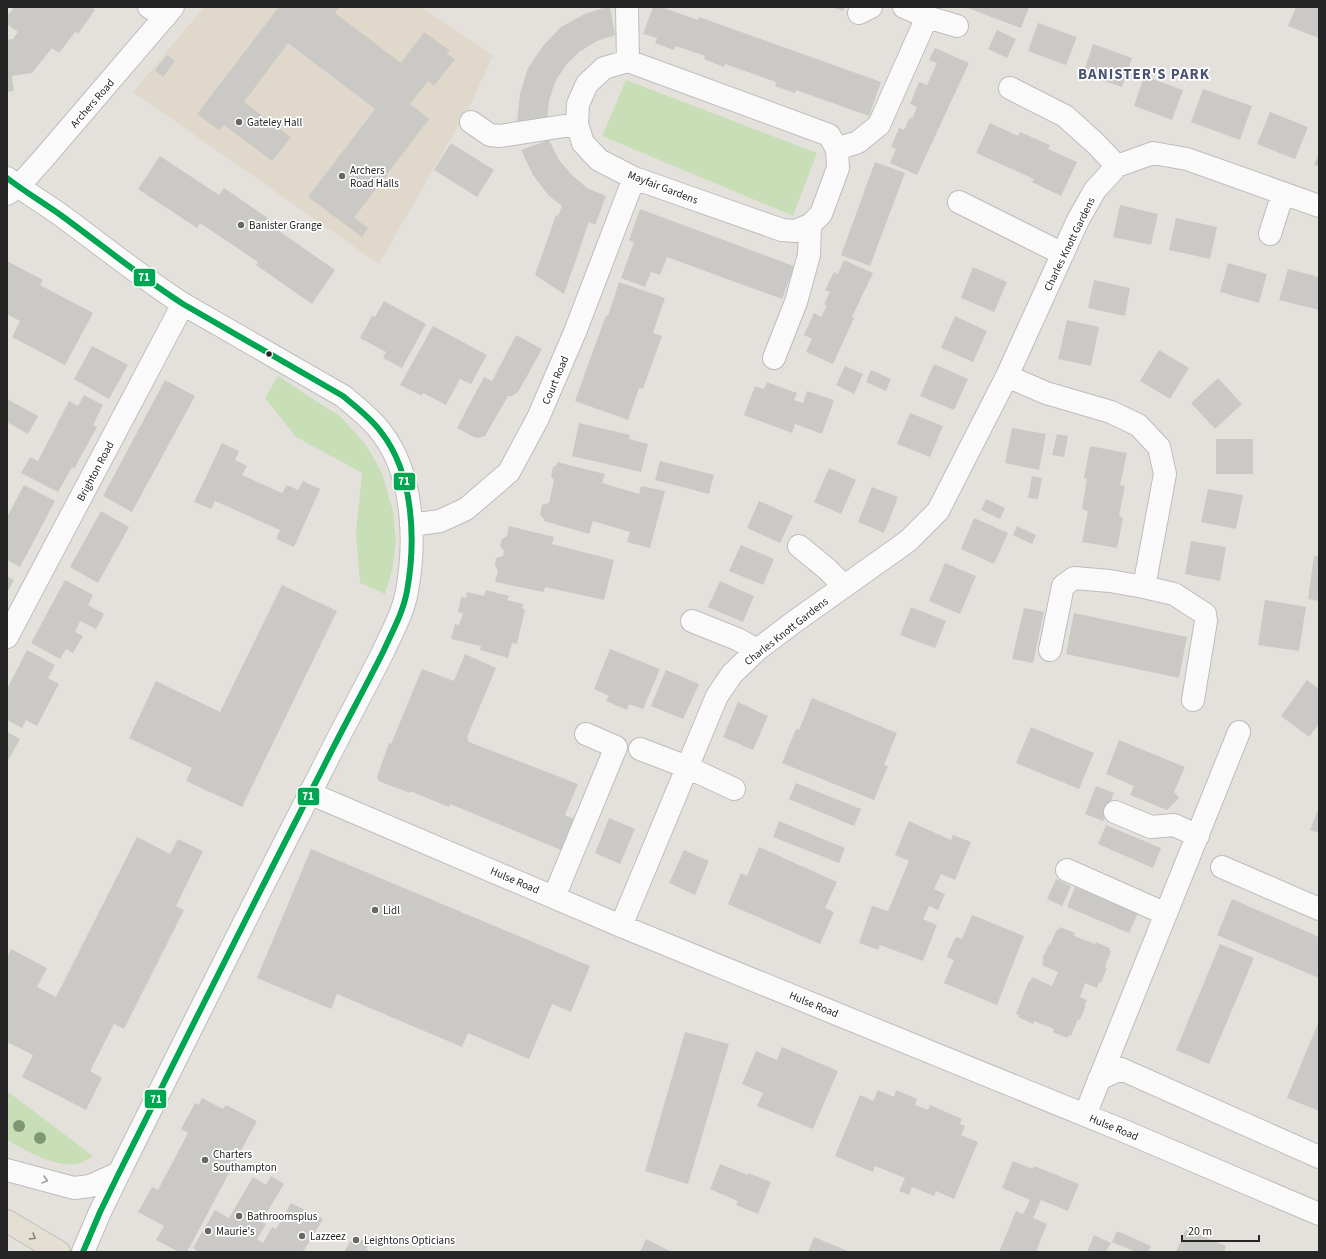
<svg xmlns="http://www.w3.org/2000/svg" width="1326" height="1259" font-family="'Source Sans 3',sans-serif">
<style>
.education{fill:#dfd8cb}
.green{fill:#c8deb7}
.building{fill:#cbc9c6}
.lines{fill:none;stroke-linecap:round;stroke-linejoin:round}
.minor-casing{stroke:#bebdbd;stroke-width:24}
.major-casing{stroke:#bebdbb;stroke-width:24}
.minor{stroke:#fbfafa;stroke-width:22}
.major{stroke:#e4dfd3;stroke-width:22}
.bus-1-casing{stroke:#fff;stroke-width:9}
.bus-1{stroke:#00a651;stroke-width:6}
.tree{fill:#7f9874}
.oneway{stroke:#9b9b9b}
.oneway2{stroke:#85827c}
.poi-dot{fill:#686766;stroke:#fff;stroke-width:1.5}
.bus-dot{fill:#262626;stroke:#fff;stroke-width:1.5}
.labels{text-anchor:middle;stroke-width:3.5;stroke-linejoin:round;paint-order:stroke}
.street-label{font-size:11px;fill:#262626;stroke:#fff}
.poi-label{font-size:11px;fill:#262626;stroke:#fff;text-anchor:start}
.district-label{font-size:15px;font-weight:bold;letter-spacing:1px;fill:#4b5373;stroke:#fff}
.line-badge{stroke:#fff;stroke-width:1.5}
.badge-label{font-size:11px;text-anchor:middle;font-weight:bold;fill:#fff}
</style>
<rect width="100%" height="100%" fill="#e4e1dc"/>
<path class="education" d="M204,7H422L493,56L470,105L379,264L133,92Z"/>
<path class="green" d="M626,80L817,153L793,216L602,136Z
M278,376L341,417L366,445L382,473L393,511L396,541L392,570L385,594L360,583L356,532L362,473L296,437L265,398Z
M7,1092L15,1097L93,1156C89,1158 84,1162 80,1163C57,1169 26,1151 7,1140Z"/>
<path class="building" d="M14,7H91L95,10L78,34L76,31L59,53L52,48L32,73L12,76L14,91L7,92V40L13,39L18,32L7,24V16Z
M279,7H340L335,13L401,63L424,32L450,51L447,54L455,59L434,86L428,81L410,104L429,119L354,218L368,228L362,237L308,197L375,109L288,43L244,102L291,137L272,161L224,125L219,130L197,114Z
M606,7H610L615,35L597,41L579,52L566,65L555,82L549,101L547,121L517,122L520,94L528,68L543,46L561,27L585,14Z
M653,7H661L698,20L699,17L881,82L869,116L796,90L795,93L775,86L776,82L725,64L724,67L704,59L705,56L676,46L674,50L655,43L657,38L643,34Z
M832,7H845L843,11Z
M965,7H1029L1021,28Z
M1296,7L1319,8V38L1288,26Z
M1038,23L1077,37L1066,65L1028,51Z
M997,30L1016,39L1007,58L988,49Z
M1093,44L1132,58L1122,87L1083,74Z
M935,48L969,63L917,175L890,163L896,149L891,147L899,128L904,130L910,117L912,119L917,107L910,104L919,82L927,85L937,63L929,60Z
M167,55L175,61L163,77L155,70Z
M1144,76L1183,90L1172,120L1134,106Z
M1203,89L1252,106L1240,140L1191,122Z
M1270,112L1308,127L1295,159L1257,144Z
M990,123L1018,136L1020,132L1050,145L1048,149L1077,162L1061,196L1032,182L1034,179L976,153Z
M549,140L559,160L572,175L587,188L606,196L595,225L589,222L564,294L535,275L556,215L558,216L562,206L549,196L533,175L521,150Z
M451,143L494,170L477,197L434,170Z
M1319,152V167L1314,165Z
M160,156L219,195L224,188L282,228L279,231L335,270L312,304L256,265L258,262L200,223L197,228L138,189Z
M875,162L905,173L870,266L841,255Z
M1120,205L1158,214L1151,245L1113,237Z
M640,209L794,266L782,299L667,257L660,275L651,272L645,287L621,278L634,242L629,240Z
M1176,218L1217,227L1210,259L1169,250Z
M844,260L873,273L852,317L854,318L833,364L806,352L812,339L804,335L814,313L821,317L827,306L824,304L830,292L825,290L834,272L838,274Z
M7,261L43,280L40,285L93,313L65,365L12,337L20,321L7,314Z
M1228,263L1267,274L1259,303L1220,292Z
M973,267L1007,282L994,312L961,298Z
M1288,269L1319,277V310L1279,300Z
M1094,280L1130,288L1125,316L1088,308Z
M619,282L665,298L653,333L662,336L643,389L639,388L628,420L575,401L606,315L608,316Z
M384,301L426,324L402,368L383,358L386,352L360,338L372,316L375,317Z
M955,316L987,331L973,362L941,348Z
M1067,320L1099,327L1091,366L1058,359Z
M433,326L487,355L471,384L460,379L446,405L423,393L422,396L400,385Z
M516,335L542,349L518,392L512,396H508L485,436L478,438L474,437L457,428L484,377L492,381Z
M92,346L128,365L109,399L74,379Z
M1159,350L1189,368L1170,399L1140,381Z
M934,364L968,379L954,410L920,396Z
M845,366L863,374L854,394L836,385Z
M871,370L891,379L886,391L866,382Z
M1218,378L1242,404L1215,429L1191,403Z
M165,380L195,396L132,512L103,496Z
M767,382L797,393L794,400L803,403L807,391L834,400L822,434L795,424L792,433L744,415L755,386L764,389Z
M84,395L103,405L93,425L97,427L74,469L72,467L58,492L21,473L30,457L38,461L69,401L78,406Z
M7,399L38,416L28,434L7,422Z
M910,413L943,426L930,457L897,444Z
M579,423L630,435L629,439L648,444L641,472L572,456Z
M1012,428L1046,434L1039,470L1005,463Z
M1057,434L1068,436L1064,457L1052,455Z
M1216,439H1253V474H1216Z
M222,443L239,451L235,460L247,466L242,475L282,493L287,485L298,490L303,481L320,489L294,547L276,539L280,530L215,501L211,509L194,502Z
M1090,446L1127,453L1120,485L1125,486L1119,516L1123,518L1117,548L1082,542L1088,511L1082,509L1087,479L1084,478Z
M660,461L714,475L709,494L655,480Z
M557,462L605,474L602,483L639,494L641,486L665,491L650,548L627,542L630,532L593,521L589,534L544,521V519L540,515L542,505L549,503L554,480L551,476L553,467L557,465Z
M829,468L856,480L841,514L814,502Z
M1032,476L1042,478L1038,499L1028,498Z
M24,485L55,501L20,567L7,560V517Z
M872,487L898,497L884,533L858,522Z
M1208,489L1243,495L1236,529L1201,522Z
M986,499L1005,508L1000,519L981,510Z
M759,501L793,516L780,543L747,528Z
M101,511L129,527L98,583L70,567Z
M974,518L1008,533L994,564L961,549Z
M509,526L554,537L552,544L614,560L604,600L545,587L544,592L495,582L498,571L495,565L496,558L503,556L504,551L500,546L502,539L507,536Z
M1017,526L1036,535L1032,544L1013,535Z
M1191,541L1226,547L1220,581L1185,574Z
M741,545L774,559L763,585L729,571Z
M1314,556H1319V601L1308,599Z
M945,563L976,576L960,614L929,601Z
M7,576L14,580L7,593Z
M65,580L93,595L88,605L104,614L96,629L80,621L75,632L83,636L73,653L66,649L60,659L31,643Z
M720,581L754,596L743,622L708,607Z
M282,585L337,611L242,807L186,781L192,768L129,738L156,681L220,712Z
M486,590L509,596L507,600L523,604L522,608L525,610L517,644L512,643L508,658L480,650L481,646L451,639L455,624L459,625L463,613L458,612L461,597L466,598L467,592L484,596Z
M1265,600L1306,607L1299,651L1258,645Z
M911,607L946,621L935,648L900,635Z
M1024,608L1044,612L1033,663L1012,659Z
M1074,613L1187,637L1179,678L1066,654Z
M610,649L660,669L643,709L629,704L627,710L606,701L609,696L594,689Z
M27,650L55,665L48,678L59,684L37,726L26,720L22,728L7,720V689Z
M465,654L496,668L467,737L469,742L578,784L565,815L574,819L561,850L450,804L449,807L410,791V793L381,782L378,780L377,777L389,743L391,744L422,669L454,681Z
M666,670L699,684L683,719L651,706Z
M1307,680L1319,689V724L1309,737L1281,716Z
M812,698L897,733L884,765L888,766L874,800L782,763L796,729L799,730Z
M738,702L768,716L753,750L723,737Z
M1031,727L1094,753L1079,789L1016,763Z
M7,732L20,739L7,762Z
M1119,740L1185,767L1174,792L1179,798L1167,810L1130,795L1134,786L1106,774Z
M796,783L861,809L854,826L789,799Z
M1096,786L1114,793L1103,821L1085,814Z
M1319,807V833L1310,830Z
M609,818L635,829L620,864L595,853Z
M779,821L845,848L839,863L773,837Z
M909,821L951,840L953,835L971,842L955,880L941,874L934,889L945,894L938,910L929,906L923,919L937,925L923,961L880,945L878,950L859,943L872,906L888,911L909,861L895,855Z
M1106,825L1161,848L1153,868L1098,844Z
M137,837L170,854L178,839L203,851L176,906L184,910L124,1029L114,1024L90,1071L102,1078L86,1110L22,1077L33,1055L7,1042V957L11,949L47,968L37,987L56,997Z
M759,847L837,882L825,908L834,912L820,944L728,904L741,873L747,876Z
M311,849L590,966L571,1012L552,1004L529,1059L468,1033L462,1047L337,994L331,1009L257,978Z
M684,850L709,861L695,895L669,883Z
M1056,879L1071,886L1062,906L1047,899Z
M1075,887L1138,913L1129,933L1067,907Z
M1232,899L1319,937V978L1217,935Z
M972,915L1024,936L997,1005L944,983L954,960L947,957L950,949L956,937L962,939Z
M1060,927L1075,933L1074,936L1095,944L1096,942L1110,948L1109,950L1111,951L1105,967L1107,968L1101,983L1099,982L1097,988L1085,983L1080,997L1087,1000L1084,1005H1086L1080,1020L1078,1019L1071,1036L1069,1035L1067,1038L1053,1032L1054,1029L1034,1021L1033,1024L1018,1017L1019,1015L1016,1014L1029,981L1030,982L1032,977L1052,986L1058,972L1042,965L1044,959H1042L1049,944L1050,945L1057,929L1059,930Z
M1220,944L1254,958L1209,1064L1176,1050Z
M1319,1021V1111L1287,1098Z
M685,1032L729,1044L688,1184L645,1171Z
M782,1047L838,1071L813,1129L757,1106L763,1093L742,1084L756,1051L777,1060Z
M878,1090L894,1097L896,1090L917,1099L915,1105L928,1110L930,1105L962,1119L960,1124L965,1126L961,1135L978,1142L954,1199L936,1191L934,1196L912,1187L909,1195L899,1191L905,1178L875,1166L873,1172L835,1156L860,1095L873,1101Z
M202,1098L223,1109L226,1105L257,1121L187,1252H179L156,1240L164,1226L138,1212L152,1187L158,1190L188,1133L181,1129L195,1103L199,1105Z
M1013,1161L1033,1169L1034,1166L1079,1184L1068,1211L1041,1200L1033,1218L1047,1224L1036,1252H999L1016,1211L1023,1214L1030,1200L1002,1188Z
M720,1164L748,1175V1173L771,1182L758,1214L736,1205L738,1201L710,1189Z
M271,1176L284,1184L261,1222L266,1224L257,1239L263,1243L272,1227L276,1229L291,1203L323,1219L303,1252H199L193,1248L215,1210L229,1218L253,1177L266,1185Z
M1186,1229L1226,1246L1224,1252H1176Z
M1117,1231L1151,1246L1148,1252H1136L1112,1242Z
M354,1235L369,1244L366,1249L370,1252H344Z
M1094,1235L1111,1243L1106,1252H1087Z
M814,1237L850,1252H808Z
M646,1239L672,1252H640Z"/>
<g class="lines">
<defs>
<path id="minor" d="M149,7L165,17
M627,7L628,61
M904,7L927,17L957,26
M859,13L871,7
M628,61L829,135L837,149L838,168L821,214L810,225L795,231L782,230L634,178L599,160L583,143L577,124L578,104L587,84L604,68Z
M1010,88L1065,116L1095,143L1117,166
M471,122L490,135L500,136L577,124
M837,149L858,142L879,125L927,17
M7,178C25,192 44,203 62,216C103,246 141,277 183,304L343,396C356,407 371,418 381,432C414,474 416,541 407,591C403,613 392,632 383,652C363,692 341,731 321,772C252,905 186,1039 119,1173L100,1212L83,1252
M7,194L18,187L43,159L173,7
M959,202L1063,254
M1270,234L1283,193
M774,358L796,302L809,255L810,225
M1007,376L1046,393L1111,412L1138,425L1159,447L1165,474L1144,587
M411,525L440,521L466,509L509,472L538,418L575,332L634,178
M799,546L827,569L844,586
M692,621L737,639L757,650
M7,637L183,304
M1050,650L1063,586L1074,578L1110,581L1144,587L1174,594L1205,614L1206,621L1193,700
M640,749L687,767L734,789
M309,793L621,926L1124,1131L1319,1214
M1115,812L1151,827L1174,825L1198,836
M1222,867L1319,909
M1067,870L1166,914
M554,897L616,747L586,734
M621,926L717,696L732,674L757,650L794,622L908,541L938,511L1007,376L1078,220L1095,190L1117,166L1153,153L1187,159L1319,206
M1099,1079L1121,1069L1319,1157
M1085,1115L1239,732
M7,1170L74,1188L90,1186L119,1173"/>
<path id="major" d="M7,1221L59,1252"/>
</defs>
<use href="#minor" class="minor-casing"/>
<use href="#major" class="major-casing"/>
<use href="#minor" class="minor"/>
<use href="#major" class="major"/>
<defs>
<path id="bus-1" d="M7,178C25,192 44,203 62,216C103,246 141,277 183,304L343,396C356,407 371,418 381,432C414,474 416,541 407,591C403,613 392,632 383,652C363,692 341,731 321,772C252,905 186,1039 119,1173L100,1212L83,1252"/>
</defs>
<use href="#bus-1" class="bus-1-casing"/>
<use href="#bus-1" class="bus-1"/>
</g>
<g class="tree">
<circle cx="19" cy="1126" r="6"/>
<circle cx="40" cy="1138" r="6"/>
</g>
<defs><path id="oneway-chevron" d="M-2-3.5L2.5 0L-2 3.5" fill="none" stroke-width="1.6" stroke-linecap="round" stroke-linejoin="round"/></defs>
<use class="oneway" href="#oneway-chevron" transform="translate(45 1180) rotate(15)"/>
<use class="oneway2" href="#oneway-chevron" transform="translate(33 1237) rotate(31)"/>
<g class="poi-dot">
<circle cx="239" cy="122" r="4"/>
<circle cx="342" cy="176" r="4"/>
<circle cx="241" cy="225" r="4"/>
<circle cx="375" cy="910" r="4"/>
<circle cx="205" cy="1160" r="4"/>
<circle cx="239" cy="1216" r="4"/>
<circle cx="208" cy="1231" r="4"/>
<circle cx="302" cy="1236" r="4"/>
<circle cx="356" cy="1240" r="4"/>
</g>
<circle class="bus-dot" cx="269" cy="354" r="3.5"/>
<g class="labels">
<g class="street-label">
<text transform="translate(92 103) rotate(-49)" y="4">Archers Road</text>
<text transform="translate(663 187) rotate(21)" y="4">Mayfair Gardens</text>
<text transform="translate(1069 244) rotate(-64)" y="4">Charles Knott Gardens</text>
<text transform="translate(555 380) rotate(-67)" y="4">Court Road</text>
<text transform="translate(95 471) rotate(-62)" y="4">Brighton Road</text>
<text transform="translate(786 631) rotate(-38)" y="4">Charles Knott Gardens</text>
<text transform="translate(515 880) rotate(23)" y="4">Hulse Road</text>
<text transform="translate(814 1004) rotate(22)" y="4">Hulse Road</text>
<text transform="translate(1114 1127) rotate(22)" y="4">Hulse Road</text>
</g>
<g class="poi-label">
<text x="247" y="126">Gateley Hall</text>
<text x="350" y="174">Archers<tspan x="350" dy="13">Road Halls</tspan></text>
<text x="249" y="229">Banister Grange</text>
<text x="383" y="914">Lidl</text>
<text x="213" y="1158">Charters<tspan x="213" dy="13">Southampton</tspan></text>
<text x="247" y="1220">Bathroomsplus</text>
<text x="216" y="1235">Maurie's</text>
<text x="310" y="1240">Lazzeez</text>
<text x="364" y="1244">Leightons Opticians</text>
</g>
<g class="district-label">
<text x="1144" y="79">BANISTER'S PARK</text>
</g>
</g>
<g class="line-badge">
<rect x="133" y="268" width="23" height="19" rx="4" fill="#00a651"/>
<rect x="393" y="472" width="23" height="19" rx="4" fill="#00a651"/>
<rect x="297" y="787" width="23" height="19" rx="4" fill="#00a651"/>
<rect x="144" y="1089" width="23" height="20" rx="4" fill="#00a651"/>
</g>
<g class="badge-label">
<text x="144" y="281">71</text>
<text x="404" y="485">71</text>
<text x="308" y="800">71</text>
<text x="156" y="1103">71</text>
</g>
<rect width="1326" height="1259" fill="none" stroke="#262626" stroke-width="16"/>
<path d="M1182 1235v6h77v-6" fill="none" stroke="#262626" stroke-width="2"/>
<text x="1188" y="1235" font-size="12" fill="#262626" stroke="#ffffff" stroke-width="3" paint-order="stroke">20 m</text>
</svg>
